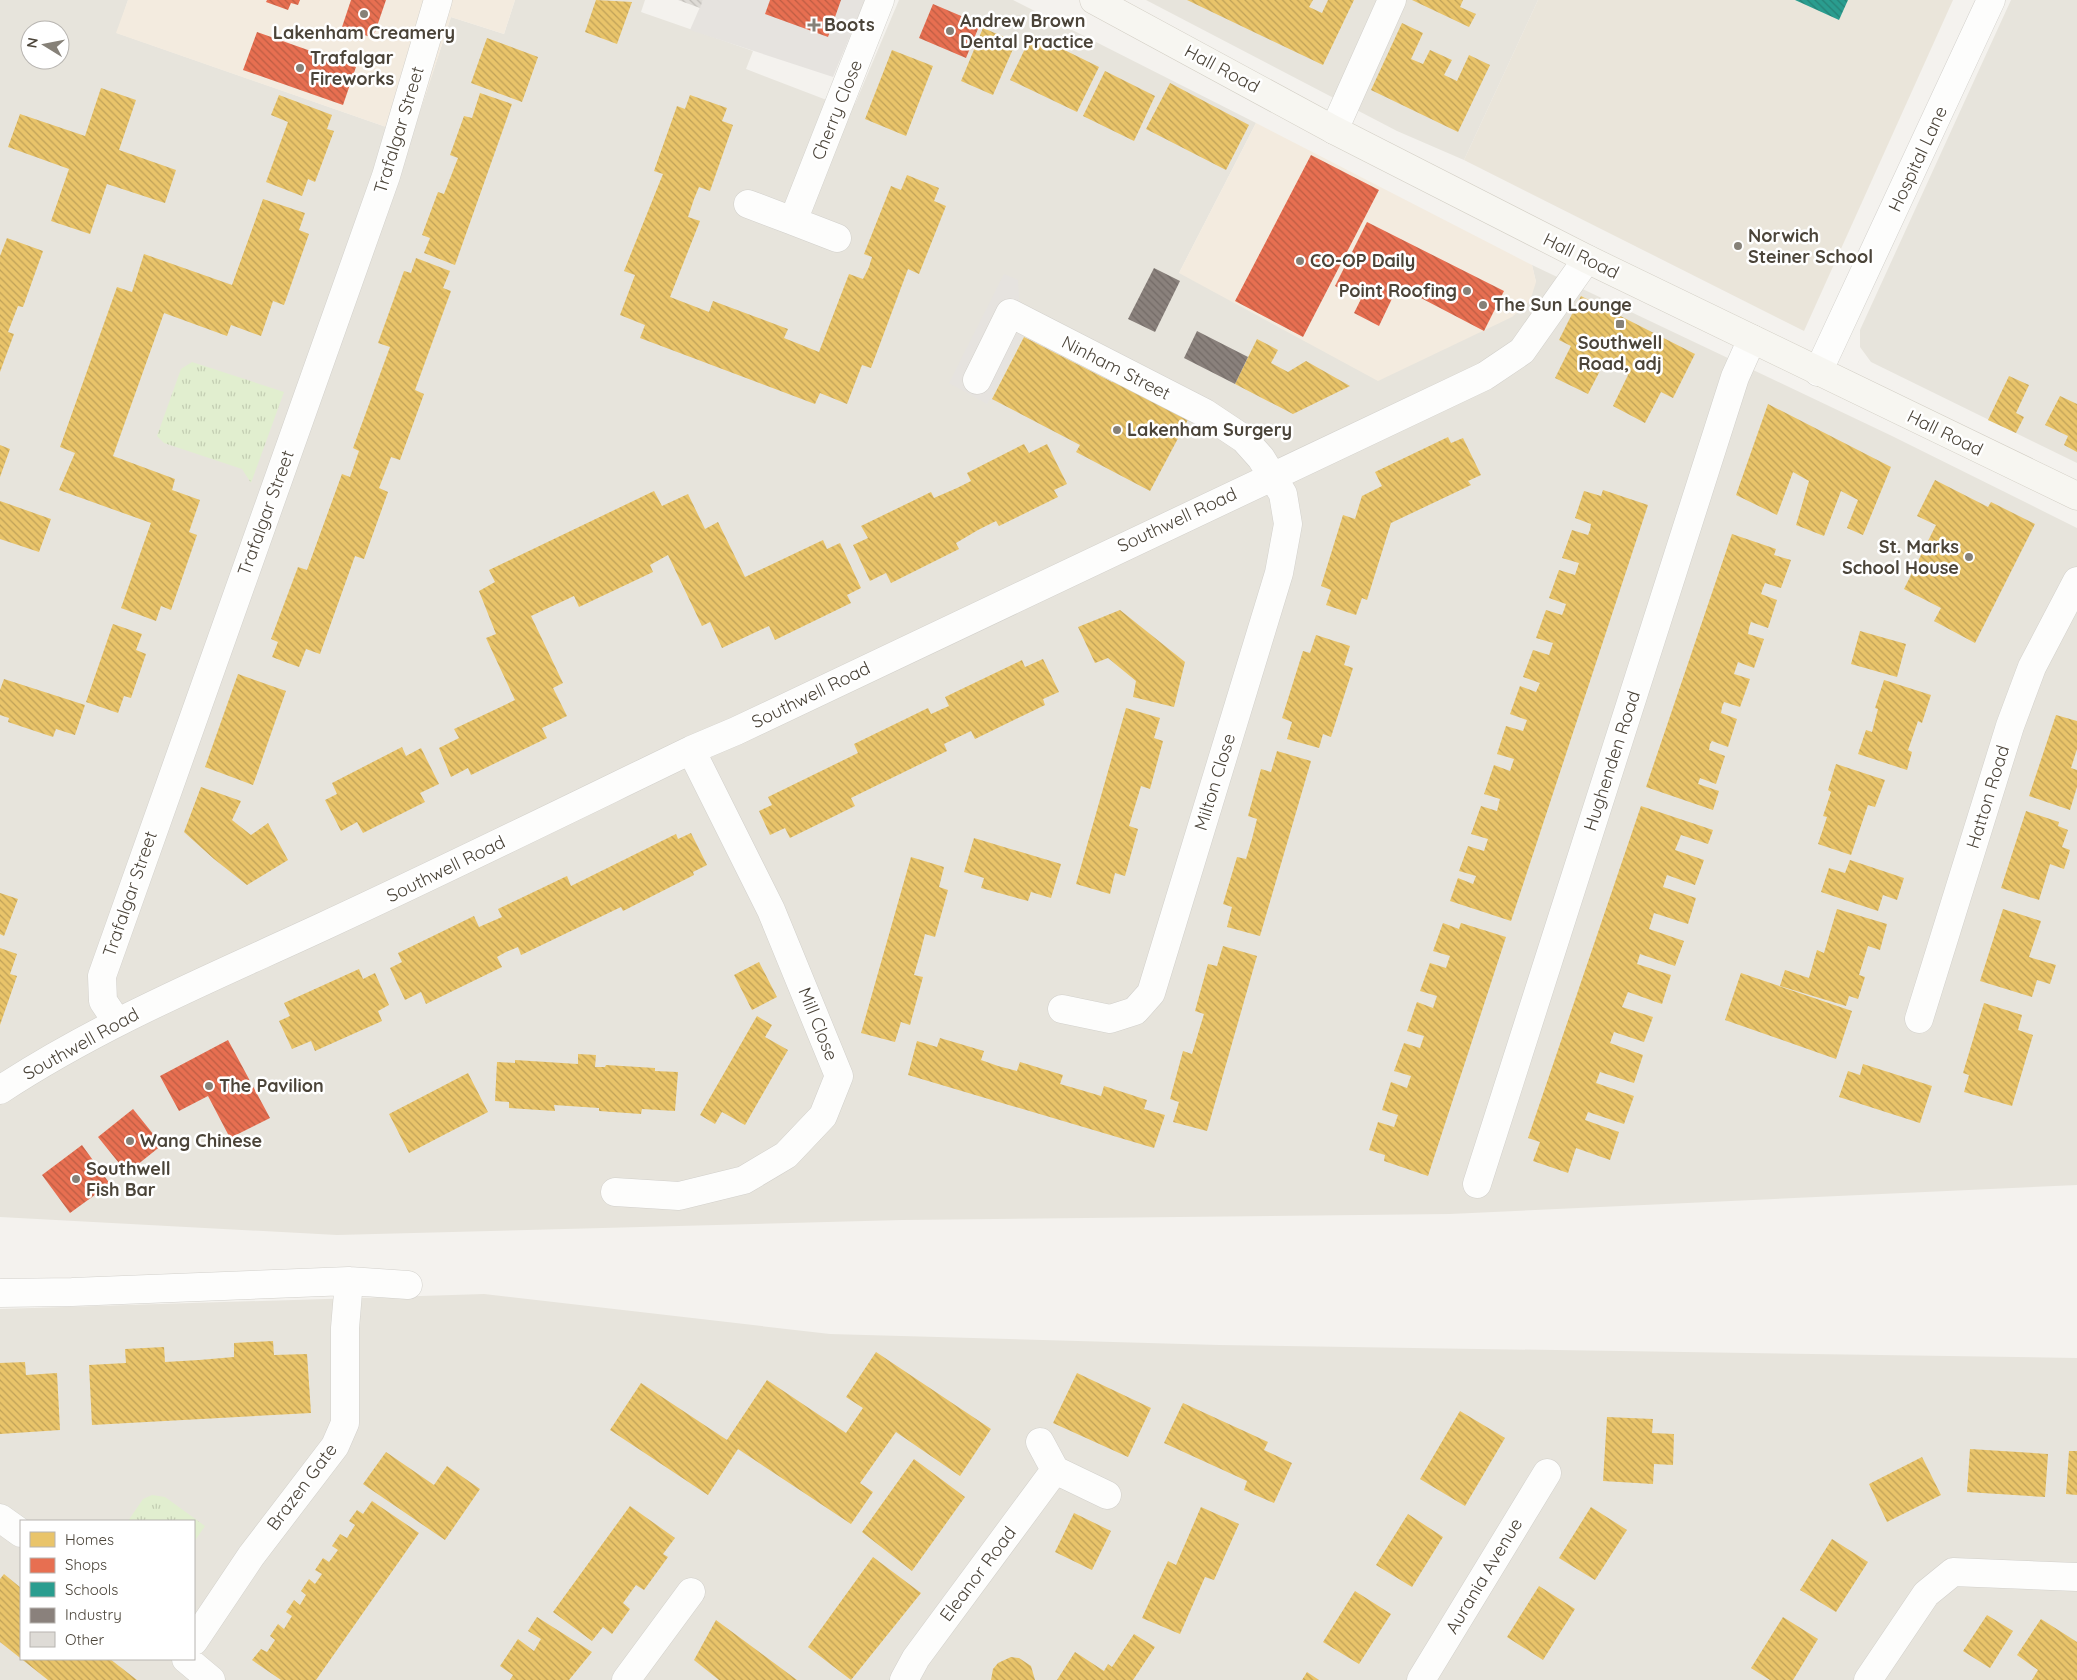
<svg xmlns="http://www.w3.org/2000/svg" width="2077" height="1680" font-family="Quicksand,sans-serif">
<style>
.residential{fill:#e7e4dc;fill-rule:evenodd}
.commercial{fill:#f3ebdf}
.education{fill:#eae5da}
.grass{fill:url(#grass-tufts)}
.parking{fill:#e6e3df}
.homes{fill:url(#homes-back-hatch)}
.shops{fill:url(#shops-back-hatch)}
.schools{fill:url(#schools-back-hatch)}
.industry{fill:url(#industry-back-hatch)}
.building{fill:url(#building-back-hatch)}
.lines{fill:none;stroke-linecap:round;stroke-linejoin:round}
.street-casing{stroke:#d2d0cb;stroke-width:29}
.secondary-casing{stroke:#d3cfc5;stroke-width:29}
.street{stroke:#fdfdfc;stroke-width:28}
.secondary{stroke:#f7f6f1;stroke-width:28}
.poi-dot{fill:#868178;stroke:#fff;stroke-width:2}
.labels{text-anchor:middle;stroke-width:5;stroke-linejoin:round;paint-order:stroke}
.poi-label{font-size:18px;font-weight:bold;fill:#4b4439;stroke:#fff;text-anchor:start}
.street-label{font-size:18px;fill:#4b4439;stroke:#fff}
</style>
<defs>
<pattern id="grass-tufts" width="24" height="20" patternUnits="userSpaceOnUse" patternTransform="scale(1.25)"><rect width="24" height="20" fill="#e1eecf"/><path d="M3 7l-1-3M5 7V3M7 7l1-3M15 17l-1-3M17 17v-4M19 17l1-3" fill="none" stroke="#c3cdb2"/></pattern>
<pattern id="homes-back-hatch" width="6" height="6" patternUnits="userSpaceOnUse" patternTransform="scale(1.25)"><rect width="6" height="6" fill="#e9c46a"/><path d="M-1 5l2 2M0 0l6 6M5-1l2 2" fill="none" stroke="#bfa158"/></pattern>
<pattern id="shops-back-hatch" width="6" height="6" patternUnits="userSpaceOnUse" patternTransform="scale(1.25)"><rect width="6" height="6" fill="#e76f51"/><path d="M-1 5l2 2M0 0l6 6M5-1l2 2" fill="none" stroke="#bd5d44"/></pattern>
<pattern id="schools-back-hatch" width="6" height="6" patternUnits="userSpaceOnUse" patternTransform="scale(1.25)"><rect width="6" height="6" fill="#2a9d8f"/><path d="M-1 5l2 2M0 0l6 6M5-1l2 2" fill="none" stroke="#268276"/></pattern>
<pattern id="industry-back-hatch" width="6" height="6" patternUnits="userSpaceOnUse" patternTransform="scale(1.25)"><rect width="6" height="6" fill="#8a817c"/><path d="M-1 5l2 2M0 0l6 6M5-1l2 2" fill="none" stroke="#736b67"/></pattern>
<pattern id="building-back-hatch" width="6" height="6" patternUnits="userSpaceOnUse" patternTransform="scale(1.25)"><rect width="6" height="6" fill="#dedbd6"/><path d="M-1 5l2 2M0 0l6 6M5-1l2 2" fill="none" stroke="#c0bdb8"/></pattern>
</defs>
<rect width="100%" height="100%" fill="#f4f2ee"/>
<path class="residential" d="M0,0H128L117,33L412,136L451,17L504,34L515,0H645L641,12L753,51L746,69L824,99L855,104L899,0H1013L1256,123L1179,273L1536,282L1532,265L1892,436L2077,528V1185L1450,1214L902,1220L337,1235L0,1217ZM30,30H60V60H30Z
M1146,0H1538L1464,160L1397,131Z
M2011,0H2077V463L1871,362L1860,347V330Z
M484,1294L830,1334L1219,1345L2077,1358V1680H0V1309ZM21,1521H194V1659H21Z"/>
<path class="commercial" d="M128,0H515L504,34L451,17L412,136L116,33Z
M1256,123L1532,265L1536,282L1530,301L1512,317L1378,381L1179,273Z"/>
<path class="education" d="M1538,0H1953L1804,331L1464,160Z"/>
<path class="grass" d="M192,362L284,392L251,483L242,469L164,443L157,436L181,369Z
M152,1495L165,1497L205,1526L194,1542V1521H128L143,1499Z"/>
<path class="parking" d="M703,0H770L765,14L841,0H865L833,77L690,30Z
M1004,274L1018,280L1020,312L1031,317L987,404L949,383Z"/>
<path class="homes" d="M596,0L632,2L617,44L585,32Z
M1187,0H1313L1309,7L1322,13L1328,0H1354L1323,65Z
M1412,0H1463L1460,7L1476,14L1469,27Z
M1402,23L1423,33L1411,59L1423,64L1430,50L1452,60L1444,75L1457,81L1469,55L1490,65L1458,132L1371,90Z
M983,28L1016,42L993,95L961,81Z
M1032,34L1099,67L1077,112L1010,80Z
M487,38L538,57L522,102L471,83Z
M892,50L933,66L906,136L865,119Z
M1105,71L1155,96L1134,141L1083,116Z
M1170,83L1249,125L1226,170L1146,129Z
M101,88L136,100L119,150L176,170L165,203L107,184L90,234L51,221L69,169L8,147L20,114L85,136Z
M480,93L512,104L455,265L424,253L430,238L422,235L438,192L444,194L458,158L450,155L464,116L472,118Z
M279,95L332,115L327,129L334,131L315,182L308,179L302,196L266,182L288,122L271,115Z
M690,95L727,108L722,121L733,125L710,191L699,187L694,199L688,217L700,221L670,297L709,312L713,301L788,329L784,338L819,352L849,274L863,279L869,267L872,257L864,254L891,186L901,190L907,175L939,188L934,201L946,206L919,274L908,269L871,368L862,365L847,404L820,393L815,404L640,338L645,325L620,315L635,275L624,271L663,174L654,171L677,106L685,109Z
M263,199L305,213L299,230L309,234L284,305L273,301L261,336L231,325L227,336L164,313L113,456L175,479L172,490L200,500L189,532L197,535L171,610L161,606L156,621L121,608L151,523L59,490L75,453L60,447L117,287L132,292L144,254L232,285Z
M7,238L43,251L23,307L18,306L8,332L14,334L0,372V256Z
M416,258L450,271L443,288L451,291L415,390L424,394L400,460L391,457L379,488L388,492L364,559L355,556L320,654L306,649L299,667L272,657L278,642L271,639L298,567L307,570L342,474L350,477L359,451L353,448L390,347L378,343L404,271L411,273Z
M1581,296L1695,354L1673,398L1661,392L1645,423L1613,406L1628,375L1604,363L1588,394L1555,378L1571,346L1559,340Z
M1024,337L1112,382L1116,375L1191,414L1150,491L1076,452L1080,445L992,399Z
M1257,339L1278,350L1271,363L1288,372L1306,361L1350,386L1293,414L1235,384Z
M2009,376L2029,385L2016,413L2024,417L2016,433L1988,420Z
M2060,396L2077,404V452L2064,445L2068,436L2045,425Z
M1768,404L1891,467L1863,535L1847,528L1858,500L1841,491L1824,536L1796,525L1809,481L1793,472L1777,515L1736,495Z
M1448,437L1451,443L1463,438L1481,475L1468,481L1471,485L1391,523L1367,600L1362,598L1356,615L1326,605L1331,590L1321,586L1343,515L1355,519L1362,496L1382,486L1375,472Z
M1024,444L1029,453L1047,444L1067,484L1054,490L1058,497L999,526L996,521L978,530L956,543L959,549L891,583L886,573L870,581L853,545L868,538L861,526L931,492L934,498L957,488L971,481L967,473Z
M0,445L10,449L0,477Z
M1935,480L1988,507L1991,502L2035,524L1975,643L1934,621L1941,608L1904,589L1936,525L1917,516Z
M1603,490L1648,505L1511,921L1450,901L1458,878L1473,884L1476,876L1459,871L1468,846L1484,851L1488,839L1471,834L1481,806L1497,811L1500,799L1484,794L1494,765L1510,771L1514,759L1497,754L1506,726L1523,731L1527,720L1510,714L1520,686L1536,692L1540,683L1523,677L1533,650L1549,655L1553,643L1536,638L1546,610L1562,615L1564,610L1566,604L1549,598L1559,570L1575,575L1579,563L1562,558L1572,530L1588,535L1590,530L1591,524L1575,518L1584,491L1601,496Z
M654,491L662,506L688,494L705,529L718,522L745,577L823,540L827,549L840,543L861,588L847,595L851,603L775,640L769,626L722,648L710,622L702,626L668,555L650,565L653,572L579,607L574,596L531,616L563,683L553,688L567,716L542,728L547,738L471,775L468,768L451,777L439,748L459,738L454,729L515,700L486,638L496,634L479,591L495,582L489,570Z
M0,501L51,519L39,552L0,539Z
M1732,534L1776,549L1774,555L1791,560L1781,588L1765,583L1763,588L1761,594L1777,600L1768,628L1751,622L1749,628L1748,634L1764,639L1754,668L1738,662L1734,674L1750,679L1740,707L1724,702L1722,707L1721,713L1737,719L1728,747L1712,741L1710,744L1709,750L1725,756L1716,784L1700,778L1698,784L1719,791L1713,810L1646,787Z
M1120,610L1185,662L1174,707L1133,697L1136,681L1108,658L1095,663L1078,627Z
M113,624L142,634L136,650L146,654L131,698L124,696L118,713L86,702Z
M1860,631L1906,644L1897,677L1851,664Z
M1316,635L1350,646L1344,665L1353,668L1331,737L1323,734L1319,748L1287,739L1292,722L1282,718L1303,651L1310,653Z
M1043,659L1059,692L1043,699L1045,705L975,739L971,731L944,744L947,751L851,798L855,806L790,838L785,828L770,835L759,811L772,805L768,797L858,753L854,744L928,708L931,714L949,706L945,697L1022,660L1025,667Z
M238,674L286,691L253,785L205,767Z
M4,679L85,705L75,735L56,729L53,737L8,722L9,718L0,715V690Z
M1884,680L1931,695L1922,723L1918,721L1914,733L1908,750L1912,752L1907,770L1858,754L1866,730L1872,732L1878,709L1875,708Z
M1126,708L1160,718L1154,738L1163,741L1150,789L1141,786L1129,826L1138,829L1125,876L1115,873L1110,894L1076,884Z
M2056,715L2077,721V749L2071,768L2077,770V787L2070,810L2029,796Z
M402,747L406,756L421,748L439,784L420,793L425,802L363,833L357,822L341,831L325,800L337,794L332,783Z
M1277,751L1311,761L1260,936L1227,927L1232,907L1223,904L1237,857L1246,859L1252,839L1257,819L1248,816L1261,769L1271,772Z
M1836,764L1885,780L1875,807L1868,805L1851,855L1818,844L1827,817L1823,816L1831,792L1828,790Z
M201,787L241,801L232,820L251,835L268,823L288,860L247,885L214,859L184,832Z
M1641,806L1713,830L1708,844L1681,835L1675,850L1704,860L1695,885L1667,875L1663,887L1696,898L1688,924L1654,913L1649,929L1684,941L1675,966L1640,954L1637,964L1671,975L1662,1004L1628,992L1622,1007L1653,1017L1644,1042L1614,1032L1610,1043L1643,1055L1634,1083L1600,1072L1596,1083L1634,1096L1624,1124L1588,1112L1585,1120L1619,1132L1610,1160L1576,1148L1568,1173L1533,1161L1540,1142L1528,1138Z
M2026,811L2059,822L2058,826L2068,830L2062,847L2070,850L2064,869L2050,864L2039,900L2001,888Z
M691,833L707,865L693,872L694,875L623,911L621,907L521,955L518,947L506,952L497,957L502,967L426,1004L421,992L405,1000L390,968L402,962L398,953L474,916L479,927L502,917L498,909L567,876L571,886L676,834L678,839Z
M974,838L1061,864L1051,898L1031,892L1028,901L981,888L984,878L964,872Z
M911,857L944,867L939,887L948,890L935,937L925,934L920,954L914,975L923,977L910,1025L901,1022L895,1042L861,1033Z
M1850,860L1904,878L1897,900L1883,895L1878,911L1821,892L1829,868L1845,873Z
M0,893L18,899L4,936L0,934Z
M1837,909L1887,924L1880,950L1868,946L1859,975L1865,977L1858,999L1849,996L1846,1006L1780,986L1785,970L1809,978L1817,950L1824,953Z
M2003,909L2041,921L2029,957L2056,965L2050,984L2037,980L2032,997L1980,981Z
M1443,923L1459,929L1461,923L1506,937L1428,1176L1384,1161L1385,1155L1369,1150L1378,1122L1394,1127L1398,1115L1382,1110L1391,1082L1407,1088L1411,1076L1394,1071L1404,1043L1420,1048L1424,1036L1407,1031L1417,1002L1433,1008L1437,996L1420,991L1430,963L1446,968L1450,956L1433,951Z
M1223,946L1257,956L1207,1131L1173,1122L1179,1102L1170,1099L1183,1051L1192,1054L1204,1014L1195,1011L1208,964L1217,966Z
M0,948L17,954L10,974L17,976L0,1025Z
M759,962L777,997L752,1010L734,975Z
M359,969L363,979L375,973L389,1005L378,1011L382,1021L315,1051L311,1041L292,1049L279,1021L290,1016L284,1003Z
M1741,973L1852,1011L1836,1059L1725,1020Z
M1984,1003L2022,1015L2018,1030L2033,1035L2012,1106L1964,1092L1969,1075L1963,1073Z
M757,1016L772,1025L765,1037L788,1050L745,1125L722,1112L715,1124L700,1115Z
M940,1038L984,1051L981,1060L998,1066L1017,1071L1020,1062L1063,1075L1060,1084L1081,1090L1101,1096L1104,1086L1147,1100L1144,1109L1165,1115L1154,1148L908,1075L917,1041L937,1047Z
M578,1054L596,1055L595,1067H605L606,1065L655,1068V1071L678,1072L675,1111L642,1109L641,1114L599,1111V1108L554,1105L555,1111L509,1108V1102L495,1101L497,1062L515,1063V1060L578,1064Z
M1863,1064L1932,1086L1920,1123L1839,1097L1848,1071L1860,1075Z
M468,1073L488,1112L409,1153L389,1114Z
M273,1341L274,1355L307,1354L311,1413L92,1425L89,1365L126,1363L125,1349L164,1347L165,1362L199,1360L234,1357V1343Z
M876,1352L991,1429L960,1476L896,1432L860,1483L873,1492L851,1524L738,1449L708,1495L610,1430L641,1383L727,1440L767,1380L846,1433L863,1408L846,1397Z
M25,1362L26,1375L57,1373L60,1430L0,1434V1363Z
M1077,1373L1151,1408L1128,1457L1053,1423Z
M1183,1403L1268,1442L1264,1450L1292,1463L1274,1503L1244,1490L1247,1481L1164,1443Z
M1460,1411L1505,1438L1465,1506L1420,1479Z
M1607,1417L1653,1419L1652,1433L1674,1434L1673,1465L1654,1464L1653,1484L1603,1481Z
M1970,1449L2048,1454L2045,1497L1967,1492Z
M2069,1451H2077V1495L2066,1494Z
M386,1452L434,1485L447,1466L480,1489L445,1540L363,1484Z
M1922,1457L1941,1495L1887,1522L1869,1484Z
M914,1459L965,1497L912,1571L862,1532Z
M372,1501L419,1533L316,1680H281L252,1660L261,1649L267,1652L275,1640L270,1636L278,1624L284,1629L292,1616L286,1612L294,1600L300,1605L306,1595L301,1591L309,1579L315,1584L322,1574L315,1570L323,1558L329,1562L338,1550L332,1546L340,1534L347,1538L355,1525L349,1521L357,1510L363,1514Z
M630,1506L675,1538L663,1554L668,1557L644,1590L636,1585L623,1603L630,1609L612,1634L603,1627L592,1641L553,1612Z
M1201,1507L1239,1524L1214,1580L1205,1577L1180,1634L1142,1618L1168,1561L1176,1565Z
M1591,1507L1627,1530L1595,1580L1559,1558Z
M1074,1513L1111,1531L1092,1570L1055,1552Z
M1408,1514L1443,1537L1412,1587L1376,1565Z
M1832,1539L1868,1562L1836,1612L1800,1590Z
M873,1557L921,1593L851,1680L808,1647Z
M4,1574L21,1588V1659H110L137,1680H48L0,1642V1579Z
M1539,1586L1575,1609L1543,1660L1507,1637Z
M1355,1591L1391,1614L1359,1664L1323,1642Z
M1987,1615L2013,1631L1990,1668L1963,1651Z
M537,1617L592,1652L569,1680H510L513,1675L500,1666L518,1639L534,1651L541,1639L528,1631Z
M1783,1617L1818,1639L1793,1680H1770L1751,1668Z
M2041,1619L2077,1642V1680H2032L2038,1670L2017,1655Z
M716,1620L797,1680H719L694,1660Z
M1134,1634L1155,1647L1133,1680H1057L1075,1652L1104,1671L1108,1664L1112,1667Z
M1011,1657L1019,1658L1031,1666L1035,1680H991L993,1669L998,1663Z
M1307,1672L1319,1680H1302Z"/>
<path class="shops" d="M267,0H300L298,5L291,3L288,10L266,2Z
M351,0H386L373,38L342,27Z
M770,0H841L828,37L765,14Z
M933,4L980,24L966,58L919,38Z
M257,32L356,67L343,105L243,70Z
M1311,155L1379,190L1303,337L1235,301Z
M1367,222L1504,291L1484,331L1398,286L1379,326L1354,313L1361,299L1335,286Z
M228,1040L270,1118L230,1138L208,1096L179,1111L160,1076Z
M133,1109L162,1145L127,1173L98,1137Z
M82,1145L110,1184L70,1213L42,1175Z"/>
<path class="schools" d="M1795,0H1848L1839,20Z"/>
<path class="industry" d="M1154,268L1180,281L1155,332L1128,319Z
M1197,331L1248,357L1235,384L1184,358Z"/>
<path class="building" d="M678,0H703L700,8Z"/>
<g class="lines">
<defs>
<path id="street" d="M1334,130L1392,0
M748,204L793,221L880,0
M793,221L837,238
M1818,372L1991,0
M977,380L1010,313L1205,413L1244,439L1261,458L1283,494L1288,524L1279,573L1151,993L1135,1011L1110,1019L1062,1009
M1919,1019L2010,726L2032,667L2077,581
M117,1022L103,1001L102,976L386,176L438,0
M0,1090C102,1023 214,977 324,926C447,869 569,809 691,750L736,731L1485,376L1522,351L1587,259
M1477,1184L1735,377L1752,339
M615,1192L679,1196L744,1180L786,1155L823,1116L839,1076L771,910L691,750
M0,1293L72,1292L349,1281L408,1285
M1040,1442L1055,1470
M0,1518L21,1533
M194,1641L251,1556L335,1446L345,1423V1328L349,1281
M186,1659L211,1680
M626,1680L691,1592
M904,1680L916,1658L1055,1470L1107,1495
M1421,1680L1547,1473
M1868,1680L1926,1594L1953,1572L2077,1577"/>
<path id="secondary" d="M1094,0L1334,130L1587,259L2077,496"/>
</defs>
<use href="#street" class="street-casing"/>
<use href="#secondary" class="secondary-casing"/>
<use href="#street" class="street"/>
<use href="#secondary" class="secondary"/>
</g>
<g class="poi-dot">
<circle cx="364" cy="14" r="5"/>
<path d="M811.5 17.5h5v5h5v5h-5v5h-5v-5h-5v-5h5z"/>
<circle cx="950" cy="31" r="5"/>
<circle cx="300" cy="68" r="5"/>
<circle cx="1738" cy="246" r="5"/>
<circle cx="1300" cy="261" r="5"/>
<circle cx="1467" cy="291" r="5"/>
<circle cx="1483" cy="305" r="5"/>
<rect x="1615" y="319" width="10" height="10" rx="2.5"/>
<circle cx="1117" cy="430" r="5"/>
<circle cx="1969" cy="557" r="5"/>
<circle cx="209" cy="1086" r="5"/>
<circle cx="130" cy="1141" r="5"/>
<circle cx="76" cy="1179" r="5"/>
</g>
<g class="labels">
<g class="poi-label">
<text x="960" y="27">Andrew Brown<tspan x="960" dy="21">Dental Practice</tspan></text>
<text x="824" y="31">Boots</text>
<text x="364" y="39" text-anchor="middle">Lakenham Creamery</text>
<text x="310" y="64">Trafalgar<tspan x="310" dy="21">Fireworks</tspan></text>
<text x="1748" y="242">Norwich<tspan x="1748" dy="21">Steiner School</tspan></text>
<text x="1310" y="267">CO-OP Daily</text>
<text x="1457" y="297" text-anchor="end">Point Roofing</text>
<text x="1493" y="311">The Sun Lounge</text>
<text x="1620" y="349" text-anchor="middle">Southwell<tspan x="1620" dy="21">Road, adj</tspan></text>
<text x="1127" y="436">Lakenham Surgery</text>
<text x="1959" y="553" text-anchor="end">St. Marks<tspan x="1959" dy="21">School House</tspan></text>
<text x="219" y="1092">The Pavilion</text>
<text x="140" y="1147">Wang Chinese</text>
<text x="86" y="1175">Southwell<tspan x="86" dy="21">Fish Bar</tspan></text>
</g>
<g class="street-label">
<text transform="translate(1222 69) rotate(28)" y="6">Hall Road</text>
<text transform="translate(837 110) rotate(-68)" y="6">Cherry Close</text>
<text transform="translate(399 130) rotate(-73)" y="6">Trafalgar Street</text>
<text transform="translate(1918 159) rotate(-65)" y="6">Hospital Lane</text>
<text transform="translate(1581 256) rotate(26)" y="6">Hall Road</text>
<text transform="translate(1116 368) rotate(27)" y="6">Ninham Street</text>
<text transform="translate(1945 433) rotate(26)" y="6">Hall Road</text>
<text transform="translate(266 513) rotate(-70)" y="6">Trafalgar Street</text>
<text transform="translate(1177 520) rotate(-25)" y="6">Southwell Road</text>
<text transform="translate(811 695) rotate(-26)" y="6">Southwell Road</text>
<text transform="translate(1612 761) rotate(-72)" y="6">Hughenden Road</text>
<text transform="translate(1215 782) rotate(-73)" y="6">Milton Close</text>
<text transform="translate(1988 797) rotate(-73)" y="6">Hatton Road</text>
<text transform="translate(446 869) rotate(-26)" y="6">Southwell Road</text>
<text transform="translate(130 894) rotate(-71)" y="6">Trafalgar Street</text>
<text transform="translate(818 1024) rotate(68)" y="6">Mill Close</text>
<text transform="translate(81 1044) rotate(-29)" y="6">Southwell Road</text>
<text transform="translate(302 1487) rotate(-53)" y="6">Brazen Gate</text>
<text transform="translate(978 1574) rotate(-53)" y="6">Eleanor Road</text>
<text transform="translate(1484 1576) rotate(-59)" y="6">Aurania Avenue</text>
</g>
</g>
<rect x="20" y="1520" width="175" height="140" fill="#ffffff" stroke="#b7b4b0"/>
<rect x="30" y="1532" width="25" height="15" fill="#e9c46a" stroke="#b7b4b0"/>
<text x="65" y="1545" font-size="15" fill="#4b4439">Homes</text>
<rect x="30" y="1558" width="25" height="15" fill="#e76f51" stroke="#b7b4b0"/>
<text x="65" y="1570" font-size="15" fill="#4b4439">Shops</text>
<rect x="30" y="1582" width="25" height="15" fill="#2a9d8f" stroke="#b7b4b0"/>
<text x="65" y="1595" font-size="15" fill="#4b4439">Schools</text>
<rect x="30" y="1608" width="25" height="15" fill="#8a817c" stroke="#b7b4b0"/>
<text x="65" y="1620" font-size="15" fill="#4b4439">Industry</text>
<rect x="30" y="1632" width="25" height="15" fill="#dedbd6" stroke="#b7b4b0"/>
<text x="65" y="1645" font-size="15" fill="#4b4439">Other</text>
<g transform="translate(45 45) rotate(280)"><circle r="24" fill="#ffffff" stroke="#b7b4b0"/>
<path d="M0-4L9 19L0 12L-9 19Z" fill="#868178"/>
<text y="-8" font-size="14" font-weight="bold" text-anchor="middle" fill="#4b4439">N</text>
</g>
</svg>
